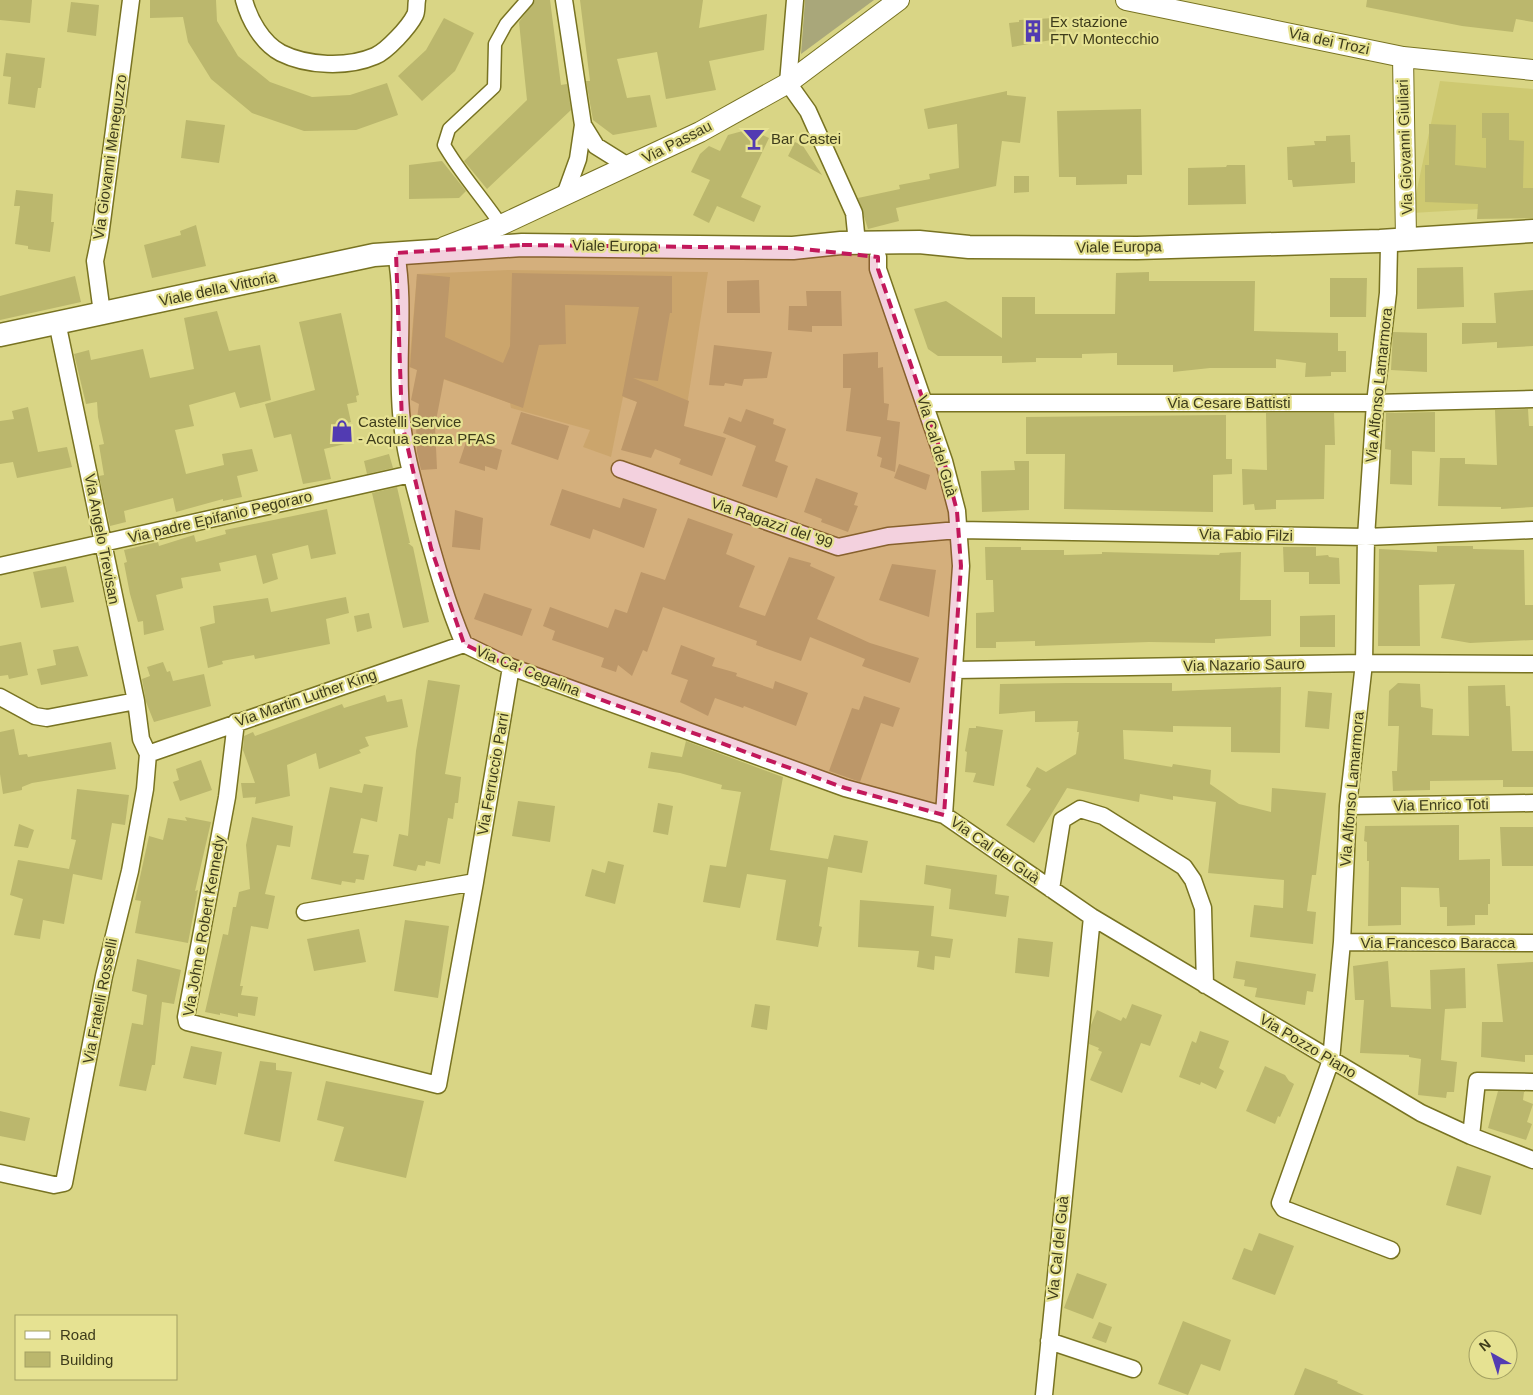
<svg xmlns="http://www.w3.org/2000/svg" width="1533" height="1395" font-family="Helvetica,sans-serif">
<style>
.built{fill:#cec971}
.green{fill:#a9a77a}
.building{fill:#bbb76d}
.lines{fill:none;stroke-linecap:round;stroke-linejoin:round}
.pedestrian-casing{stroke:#787322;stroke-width:15}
.minor-casing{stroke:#787322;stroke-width:19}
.tertiary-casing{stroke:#787322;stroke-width:22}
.secondary-casing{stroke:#787322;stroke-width:25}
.pedestrian{stroke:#fff;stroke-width:12}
.minor{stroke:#fff;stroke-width:16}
.tertiary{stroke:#fff;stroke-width:20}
.secondary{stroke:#fff;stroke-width:22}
.marked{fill:#c2185b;fill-opacity:0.2;stroke:#c2185b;stroke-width:4;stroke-dasharray:10 6;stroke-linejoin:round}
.labels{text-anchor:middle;stroke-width:4.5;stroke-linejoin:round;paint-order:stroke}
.poi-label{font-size:15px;fill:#3e3c1b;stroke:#e6e292;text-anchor:start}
.street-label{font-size:15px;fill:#3e3c1b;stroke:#e6e292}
</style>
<rect width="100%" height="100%" fill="#d9d585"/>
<path class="built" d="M1440,81L1533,89V213L1480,209L1412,213Z
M508,270L708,272L685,418L623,397L611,457L583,447L590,430L511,408L510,403L409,367L417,274Z"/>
<path class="green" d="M805,0H874L801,54Z"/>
<path class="building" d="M0,0H32L30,23L0,20Z
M150,0H216L217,21L238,56L270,82L312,97L350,95L387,83L398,115L356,130L304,131L252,113L211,79L188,42L183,17L150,18Z
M535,0H550L561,85L567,84L571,110L487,189L464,161L527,100L519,22Z
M580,0H703L699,28L767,14L764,50L709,61L716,90L666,99L657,52L617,59L627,98L650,95L657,127L613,135L593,120L586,81H590Z
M1367,0H1533V22L1516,19L1513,32L1462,26L1366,7Z
M71,2L99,5L96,36L67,32Z
M444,18L474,33L455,71L422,101L398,76L426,50Z
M1054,18L1057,39L1012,47L1009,23L1019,22V20Z
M6,53L45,58L41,88H38L35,108L8,104L11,77L3,76Z
M1007,91V95L1026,97L1020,143L1002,141L996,186L896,208L899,221L868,229L858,198L900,189L899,185L930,179L929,174L959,168L957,124L928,129L924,109Z
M1141,109L1142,175H1127V184L1076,185V177H1059L1057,111Z
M1482,113H1509V140L1524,141L1523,188H1533V218L1477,219L1478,204L1425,202V165H1429V124L1456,125L1455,165L1486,168V138H1482Z
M186,120L225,125L219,163L181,158Z
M750,129L769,138L741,197L761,206L754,222L717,206L709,223L693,215L710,180L691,172L700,154L709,146L720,151L728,135Z
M1350,135L1351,162H1355V183L1293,187L1292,180H1288L1287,147L1315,145L1314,141H1326V136Z
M795,142L803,146L822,175L788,156Z
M442,161L466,191L459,198L409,199V165Z
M1227,165H1245L1246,204L1188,205V168L1226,167Z
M1014,176H1029V192L1014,193Z
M16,190L53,194L51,222H54L50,252L28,249V246L15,244L20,206H14Z
M196,225L206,266L152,278L144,245L181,235L180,231Z
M1463,267L1464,307L1417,309V268Z
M1149,272V281H1255L1254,331L1338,333V351H1346V372H1331V376L1305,377L1306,363L1276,359V368H1210L1173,372V365H1117V353L1082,354V358H1036V362L1002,363V356H938L928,349L914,309L946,301L1002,338V297H1035V314H1115L1116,273Z
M512,273L672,276V313H670L658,381L633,378L689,401L684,426L726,438L712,476L679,464L681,459L655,449L651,458L621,450L637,402L622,396L639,307L565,305L566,344L539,345L523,408L444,379L435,426L437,469L421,470L417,452L416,425L419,404L411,400L417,370L410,367L417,274L450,277L445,337L503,363L510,346Z
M75,276L81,302L0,320V296Z
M1330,278H1367L1366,317H1330Z
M759,280L760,313H727V281Z
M1533,290V346L1497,348V342L1462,344V323H1496L1494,293Z
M806,291H841L842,326H812V332L788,330L789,306H807Z
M217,311L229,351L260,345L271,400L240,408L235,392L189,405L194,426L175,430L186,474L224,465L222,454L252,449L258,471L237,476L242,497L223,501V499L176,512L173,498L124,511L126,522L110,526L99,476L104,475L99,445L104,444L98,417L97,402L86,404L74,354L89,350L91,360L143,349L150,378L194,369L184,318Z
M341,313L359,395L356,396L357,402L347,404L351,422L340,425L345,444L324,449L331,479L303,484L291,434L274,438L265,404L315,390L299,322Z
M1393,332L1427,333V372L1391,370Z
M714,345L772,352L767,378L744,379L742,386L725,383L724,386L709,385Z
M878,352V368L883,367L884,403L889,404L887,420L900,422L895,472L880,467L882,458L877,456L881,437L846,431L851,388H843V354Z
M28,407L38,452L67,447L72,467L17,478L13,462L0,464V421L14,419L12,411Z
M746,409L774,419L773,424L786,429L775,461L788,466L777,498L742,486L756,446L723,433L729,417L741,422Z
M1528,409L1529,426H1533V507L1501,509V507L1438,506L1440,458H1465V464L1497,465L1495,410Z
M521,412L569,426L558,460L511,444Z
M1435,412V452L1412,451V485L1390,484L1391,450L1385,449L1386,413Z
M1266,413H1334L1335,445H1325L1324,499L1276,500V509L1255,510L1254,504L1243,505L1242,469L1267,470Z
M1226,415V459H1232V474L1213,475V512L1064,509L1065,454H1026V417Z
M467,439L502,450L497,470L485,466V471L459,463Z
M389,454L393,468L367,474L364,461Z
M1014,461H1029V510L982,512L981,471L1015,470Z
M899,464L930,475L926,490L894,478Z
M816,478L858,493L854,505L858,506L848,532L821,522L822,519L804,512Z
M397,487L410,543H408L413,547L429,622L403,628L372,493Z
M562,489L620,508L623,498L657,509L644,548L593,529L590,539L550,525Z
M327,509L336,554L311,559L308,545L272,554L278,579L263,584L256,555L219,563L221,571L181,578L183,588L156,595L164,630L144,635L143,621L138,622L130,594L124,563L127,562L124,550L158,542L159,546L194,535L196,542L226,534L225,530Z
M455,510L483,518L480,550L452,547Z
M688,518L733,534L726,554L755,566L739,607L765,616L789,557L811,563L810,566L835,577L817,619L870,643L919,658L910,683L862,666L865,659L810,637L801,661L756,645L757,641L663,607L647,652L643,650L632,676L618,665L616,672L601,667L604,658L552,640L555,631L543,626L550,607L608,628L615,609L627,613L641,572L665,580Z
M1437,546H1473V549L1524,550L1525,605H1533V640L1470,643L1441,638L1455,584L1419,585L1420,646H1378L1379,549L1437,552Z
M985,547H1021V550H1064V555L1102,554V552L1219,555L1220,553L1241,552L1240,600H1271V636L1215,639V643L1149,642L1035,646V641L996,642V648H976V613L994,612L993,580H986Z
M1283,547H1316V556L1328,555L1329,557L1339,558L1340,584H1309V572H1284Z
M892,564L936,570L929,617L879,600Z
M66,566L74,602L41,608L33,572Z
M484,593L532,609L522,636L474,619Z
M346,597L349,613L326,619L330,644L255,659L254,655L222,661L223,664L208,668L200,627L215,623L213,606L268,598L271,612Z
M369,613L372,628L357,632L354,616Z
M1335,615V647H1300V616Z
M21,642L28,675L9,679L8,675L0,676V646Z
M681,645L715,658L712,666L737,673L736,676L773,689L775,681L808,693L796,726L744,706L743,708L715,698L708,716L680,702L688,680L671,674Z
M78,646L88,676L41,685L37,669L56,665L53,650Z
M163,662L167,672L170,671L173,681L204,674L211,706L154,722L146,702L142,679L150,676L147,667Z
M428,680L460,685L445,774L461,777L458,803H455L453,819L448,818L440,864L426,861L425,866L418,865L416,871L393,866L399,834L408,836L416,751Z
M1067,683H1172V691L1281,687L1280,753L1231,752V727L1173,726V732L1123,730L1124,759L1172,767L1173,764L1211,770L1210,784L1239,804L1271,812L1272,788L1326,793L1316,875H1312L1307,911L1316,912L1313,944L1250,937L1254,905L1283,908L1284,880L1208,873L1216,802L1173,796V800L1140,794L1139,802L1067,788L1034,843L1006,825L1031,789L1026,786L1037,767L1046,772L1076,754L1079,732H1077L1078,721L1035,722V711L999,714L1000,684Z
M1398,683L1420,684L1421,707L1433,709L1432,735L1469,736L1468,686L1505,685L1506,706H1510L1512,751H1533V787H1503V780L1430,781V790L1393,791L1392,771H1397L1399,726H1388L1389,691Z
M1308,691L1332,693L1329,729L1305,727Z
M385,695L387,702L402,699L408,727L365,737L369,746L359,750L361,753L319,769L316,753L287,765L290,796L255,804L256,797L243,798L241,783H255L243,750L244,736L253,732L255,736L342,704L344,708Z
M864,696L900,708L893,727L881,723L860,782L829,771L852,708L859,710Z
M976,726L1003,730L994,786L973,782L976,773L965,772L967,752L965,751L969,728H976Z
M14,729L19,755L27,754L28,757L111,742L116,769L32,783L22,787V790L3,794L0,774V732Z
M686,741L783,777L770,850L828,859L834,835L868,841L862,873L828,867L819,926L822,927L818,947L776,940L786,880L747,874L740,908L703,902L710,865L726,867L741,792L721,789L722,785L680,773L648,768L651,752L682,757Z
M201,760L212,790L180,801L173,782L179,780L176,769Z
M364,784L383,787L377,822L361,818L353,853L369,855L364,880L356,879L355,883L342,881L341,885L311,879L330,787L362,793Z
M77,789L129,795L125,825L112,823L102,880L73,874L64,924L43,920L40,939L14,935L23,899L10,895L18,860L69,869L76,840L71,839Z
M518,801L555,806L550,842L512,836Z
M658,803L673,806L668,835L653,832Z
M185,817L211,822L195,891L198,890L188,943L135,933L141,901L135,900L149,836L163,840L168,818L187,821Z
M252,817L293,826L290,847L277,845L265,894L275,896L268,929L251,926L240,986H243L241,995L258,997L255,1016L238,1013V1017L220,1013V1015L205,1012L223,934L228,935L233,907H236L239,892L250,889L246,845Z
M19,824L34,830L28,848L14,846Z
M1459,825V860L1490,859V904H1488V915H1475V925L1447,926V907H1440L1439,888L1401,887V925L1368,926L1369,861H1367V842L1364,841L1365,826Z
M1500,827H1533V866H1502Z
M608,861L624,865L615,904L585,896L592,869L605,873Z
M926,865L997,875L995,894L1009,896L1006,917L949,909L951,889L924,884Z
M860,900L934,906L931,936L953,939L950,958L935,956L934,970L917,967L919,951L858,947Z
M405,920L449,926L438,998L394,991Z
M359,929L366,962L314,971L307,939Z
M1018,938L1053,942L1049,977L1015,973Z
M137,959L181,970L174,1004L162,1002L155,1065H152L146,1091L119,1086L132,1023L143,1025L147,995L132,991Z
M1236,961L1316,974L1313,992L1307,991L1305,1005L1255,997L1257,988L1244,986L1245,980L1233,978Z
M1388,961L1391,1007L1431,1009L1430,970L1465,968L1466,1008L1445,1009L1441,1060L1457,1062L1454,1092H1447L1446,1098L1418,1095L1421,1059L1409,1057V1055L1360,1053L1364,1000H1355L1353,966Z
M1533,962V1055H1525V1062L1481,1057L1482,1022H1503L1497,964Z
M755,1004L770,1006L767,1030L751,1027Z
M1132,1004L1162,1015L1150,1046L1141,1043L1122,1093L1090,1080L1102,1052L1098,1050L1099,1048L1089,1044L1091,1025L1097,1010L1121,1021L1123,1017L1126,1019Z
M1200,1031L1229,1041L1219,1068L1224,1071L1216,1089L1201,1082L1200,1085L1179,1077L1192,1041L1196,1043Z
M191,1046L222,1052L216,1085L183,1078Z
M260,1061L276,1063V1070L292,1072L280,1142L244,1134Z
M1265,1066L1285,1075L1289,1081L1294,1084L1280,1117L1278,1116L1275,1124L1246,1111Z
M326,1081L424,1101L406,1178L334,1161L344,1127L317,1120Z
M1498,1091L1524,1092L1523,1100L1533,1104L1527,1122L1532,1124L1526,1140L1488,1128Z
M0,1111L30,1118L25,1141L0,1136Z
M1457,1166L1491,1176L1481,1215L1446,1205Z
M1259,1233L1294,1246L1275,1295L1232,1279L1244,1248L1252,1251Z
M1077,1273L1107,1284L1093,1319L1064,1308Z
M1183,1321L1231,1340L1220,1371L1201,1364L1188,1395L1158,1384Z
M1099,1322L1112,1327L1106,1343L1092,1338Z
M1305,1368L1338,1381L1337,1383L1364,1395H1294Z"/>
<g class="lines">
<defs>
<path id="pedestrian" d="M501,225C483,198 460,173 444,145L449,129L494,87L495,44L506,24L527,0"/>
<path id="minor" d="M244,0C249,19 262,43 281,53C307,66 347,68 375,56C387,51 409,27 415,15C417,11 416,5 417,0
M564,0L583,125L578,159L565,195
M795,0L788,83L808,111L854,213L857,243
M583,125L596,146L628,166
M1389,245L1388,293L1375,403L1366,537L1364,663L1348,806L1342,942L1331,1060L1280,1203L1284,1209L1391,1250
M396,253C406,307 395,367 402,422C405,455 415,487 423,518C435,561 447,604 464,644L511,667L845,788L944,815
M878,257V269L944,461L957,511L961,566L944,815L1092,917L1421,1113L1471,1136L1533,1160
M102,313L95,261L100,237L131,0
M57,322L136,701L141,739L148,754
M924,403H1375L1533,399
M620,469L838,547L888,536L958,530L1366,537L1533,530
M0,566L411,474
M955,670L1364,663L1533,664
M0,697L35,716L47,718L136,701
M236,722L227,797L186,1017L187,1022L438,1085L475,882
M148,754L464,644
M1348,806L1533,803
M1051,889L1062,820L1080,809L1103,816L1184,867L1193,880L1203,908L1205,985
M305,912L475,882L511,667
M1342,942L1533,943
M1471,1136L1477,1081L1533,1082
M0,1173L54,1185L64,1183L104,976L130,871L145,789L148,754
M1049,1341L1133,1369
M1044,1395L1092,917"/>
<path id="tertiary" d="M1126,0L1403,57L1533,70
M1403,57L1406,238
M444,247L501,225L700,132L788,83L899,0"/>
<path id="secondary" d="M0,335L374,255L522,245L793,248L841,243L919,242L969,247L1137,248L1380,241L1533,231"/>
</defs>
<use href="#pedestrian" class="pedestrian-casing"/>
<use href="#minor" class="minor-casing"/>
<use href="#tertiary" class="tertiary-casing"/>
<use href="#secondary" class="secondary-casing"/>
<use href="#pedestrian" class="pedestrian"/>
<use href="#minor" class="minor"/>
<use href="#tertiary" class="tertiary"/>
<use href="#secondary" class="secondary"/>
</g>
<path class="marked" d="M522,245L793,248L878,257V269L944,461L957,511L961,566L944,815L845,788L511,667L464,644L431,548L402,423L396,253Z"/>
<defs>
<symbol id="building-bare" viewBox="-9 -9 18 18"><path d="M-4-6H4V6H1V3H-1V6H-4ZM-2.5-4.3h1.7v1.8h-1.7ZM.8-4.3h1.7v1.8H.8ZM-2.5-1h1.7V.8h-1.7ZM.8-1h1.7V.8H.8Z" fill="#523bb2" stroke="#e6e292" stroke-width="2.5" paint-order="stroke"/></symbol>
<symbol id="bar-bare" viewBox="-9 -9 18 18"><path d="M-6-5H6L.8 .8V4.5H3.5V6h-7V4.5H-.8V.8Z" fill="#523bb2" stroke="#e6e292" stroke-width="2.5" paint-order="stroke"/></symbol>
<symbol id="shop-bare" viewBox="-9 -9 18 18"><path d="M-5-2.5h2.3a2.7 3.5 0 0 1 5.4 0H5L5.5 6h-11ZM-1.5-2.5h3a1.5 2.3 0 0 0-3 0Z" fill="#523bb2" stroke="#e6e292" stroke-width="2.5" paint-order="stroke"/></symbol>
</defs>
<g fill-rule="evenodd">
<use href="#building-bare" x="1017" y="15" width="32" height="32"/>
<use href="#bar-bare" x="738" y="123" width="32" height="32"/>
<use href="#shop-bare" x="326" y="415" width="32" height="32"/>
</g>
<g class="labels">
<g class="poi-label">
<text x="1050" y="27">Ex stazione<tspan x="1050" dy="17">FTV Montecchio</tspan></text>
<text x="771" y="144">Bar Castei</text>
<text x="358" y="427">Castelli Service<tspan x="358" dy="17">- Acqua senza PFAS</tspan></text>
</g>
<g class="street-label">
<text transform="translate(1329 41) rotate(12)" y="5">Via dei Trozi</text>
<text transform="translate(677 142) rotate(-27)" y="5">Via Passau</text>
<text transform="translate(1405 147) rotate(-92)" y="5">Via Giovanni Giuliari</text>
<text transform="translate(110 157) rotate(-82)" y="5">Via Giovanni Meneguzzo</text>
<text transform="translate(615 246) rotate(1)" y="5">Viale Europa</text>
<text transform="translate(1119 247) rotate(-1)" y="5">Viale Europa</text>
<text transform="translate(218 289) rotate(-12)" y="5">Viale della Vittoria</text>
<text transform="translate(1379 385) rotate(-84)" y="5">Via Alfonso Lamarmora</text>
<text x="1229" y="408">Via Cesare Battisti</text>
<text transform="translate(937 446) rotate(73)" y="5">Via Cal del Guà</text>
<text transform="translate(220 517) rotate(-13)" y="5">Via padre Epifanio Pegoraro</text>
<text transform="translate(772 523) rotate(19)" y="5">Via Ragazzi del '99</text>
<text transform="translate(1246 535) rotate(1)" y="5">Via Fabio Filzi</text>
<text transform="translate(102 539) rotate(79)" y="5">Via Angelo Trevisan</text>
<text transform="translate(1244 665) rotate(-1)" y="5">Via Nazario Sauro</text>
<text transform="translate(528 671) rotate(22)" y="5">Via Ca' Cegalina</text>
<text transform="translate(306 698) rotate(-19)" y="5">Via Martin Luther King</text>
<text transform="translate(493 774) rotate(-80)" y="5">Via Ferruccio Parri</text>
<text transform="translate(1352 789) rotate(-85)" y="5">Via Alfonso Lamarmora</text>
<text transform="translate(1441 805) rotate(-1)" y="5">Via Enrico Toti</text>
<text transform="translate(995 850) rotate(35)" y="5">Via Cal del Guà</text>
<text transform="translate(204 926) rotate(-80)" y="5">Via John e Robert Kennedy</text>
<text x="1438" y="948">Via Francesco Baracca</text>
<text transform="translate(100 1001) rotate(-79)" y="5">Via Fratelli Rosselli</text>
<text transform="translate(1308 1046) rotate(31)" y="5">Via Pozzo Piano</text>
<text transform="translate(1058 1248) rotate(-84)" y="5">Via Cal del Guà</text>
</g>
</g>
<rect x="15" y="1315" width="162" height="65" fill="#e6e292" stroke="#a3a062"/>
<rect x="25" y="1331" width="25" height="8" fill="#ffffff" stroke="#a3a062"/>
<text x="60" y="1340" font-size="15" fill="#3e3c1b">Road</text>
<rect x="25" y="1352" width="25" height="15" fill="#bbb76d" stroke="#a3a062"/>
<text x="60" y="1365" font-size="15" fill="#3e3c1b">Building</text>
<g transform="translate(1493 1355) rotate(321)"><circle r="24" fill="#e6e292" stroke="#a3a062"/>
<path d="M0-4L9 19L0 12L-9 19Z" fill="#523bb2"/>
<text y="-8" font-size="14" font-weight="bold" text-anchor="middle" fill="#3e3c1b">N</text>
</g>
</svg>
